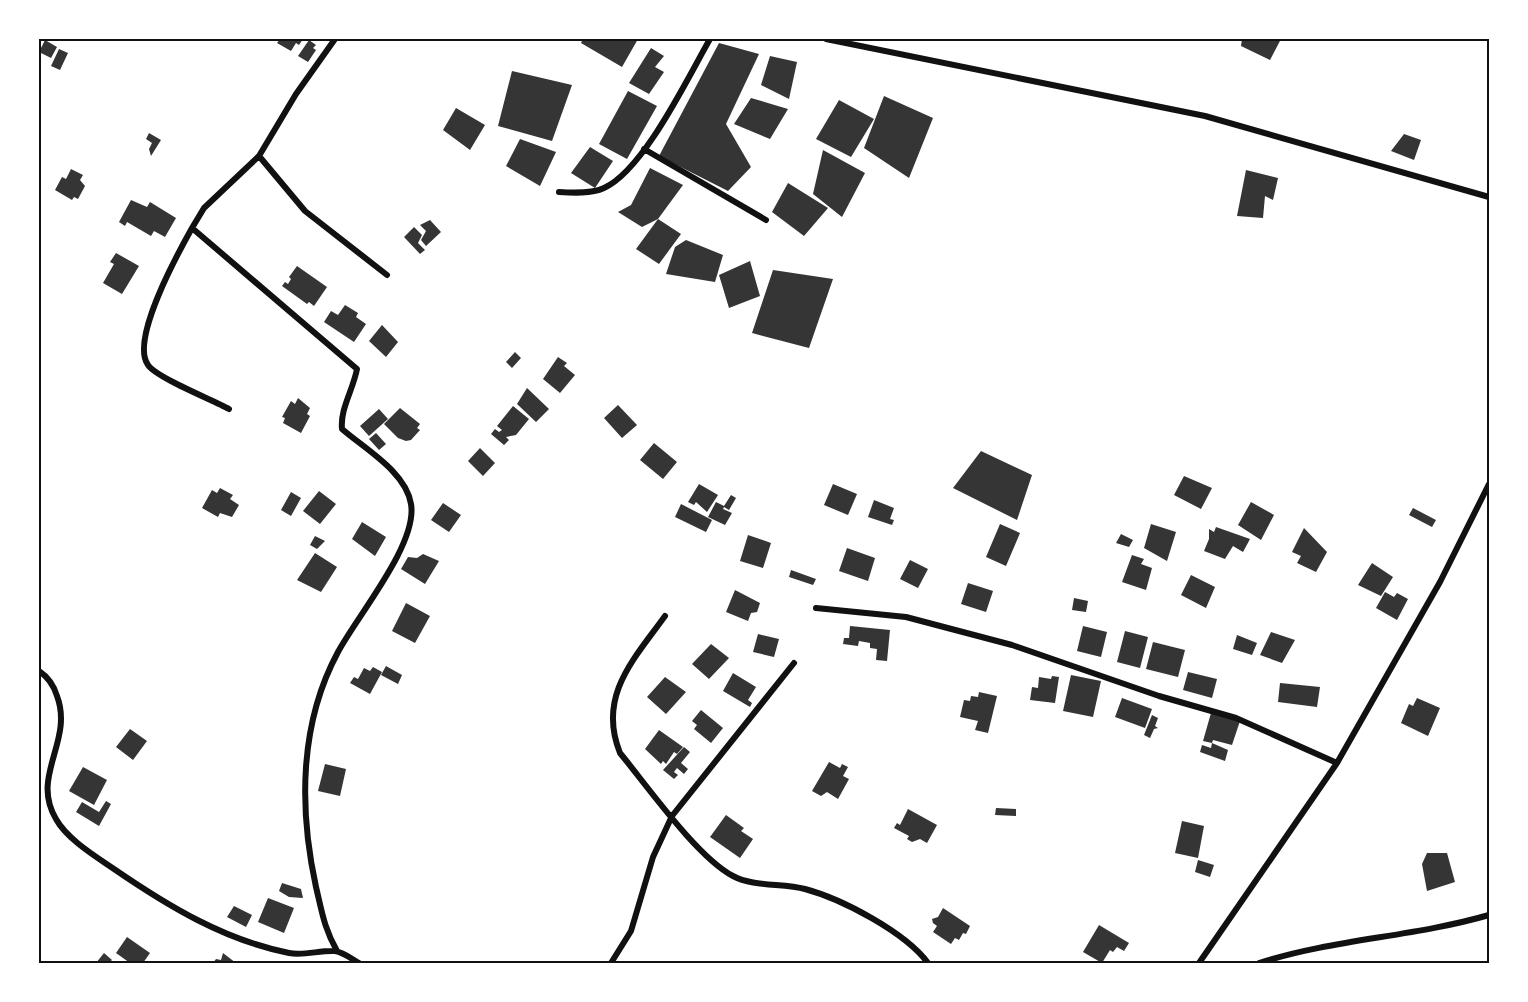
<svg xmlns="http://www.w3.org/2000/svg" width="1528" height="1002" font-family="'Varela Round',sans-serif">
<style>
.building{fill:#353535}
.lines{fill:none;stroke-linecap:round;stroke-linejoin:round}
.minor{stroke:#111;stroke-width:6}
.neatline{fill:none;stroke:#111;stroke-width:2}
</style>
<rect width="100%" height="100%" fill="#fff"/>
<path class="building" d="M280,39H303L299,45L296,43L291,51L277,43Z
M583,39H638L622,67L581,43Z
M1242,39H1281L1270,60L1241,46Z
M45,40L57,47L51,58L39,52Z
M309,40L316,45L313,48L316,50L308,62L298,56Z
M719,43L759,54L726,124L751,167L728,191L659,156Z
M651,48L664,56L655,67L664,72L649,94L629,83Z
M59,49L68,53L60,70L51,66Z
M770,56L797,62L789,99L761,85Z
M512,71L572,85L552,141L498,126Z
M628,91L657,106L627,159L599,144Z
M884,96L933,118L909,178L864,148Z
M751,98L788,109L770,139L734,124Z
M839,100L874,119L851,157L816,139Z
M456,108L485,125L470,150L443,130Z
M149,133L161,140L151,156L149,149L152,143L146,139Z
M1404,134L1421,140L1414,160L1391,151Z
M520,139L556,152L540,186L506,166Z
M590,147L613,161L595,188L571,173Z
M823,150L865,173L842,217L813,194Z
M650,168L683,185L658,219L642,227L618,212L631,205Z
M71,169L83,175L80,180L85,186L78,199L74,197L72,200L55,190L62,177L66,179Z
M1246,170L1278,178L1273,200L1265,196L1263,218L1237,216Z
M788,183L828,208L804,236L772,212Z
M131,200L147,207L150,202L176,218L165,237L154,231L151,236L127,222L125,226L119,222Z
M658,219L681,234L659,264L636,249Z
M430,220L441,232L426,246L421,240L426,231L420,225Z
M414,227L422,235L418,243L425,250L420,254L404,237Z
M686,240L723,255L715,282L666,274L675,247Z
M116,253L139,266L122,294L103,283L114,264L110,262Z
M750,261L760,296L729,308L719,275Z
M297,266L327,287L314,306L309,302L307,304L282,286L285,282L288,284L291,279L289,277Z
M773,270L833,279L809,348L752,333Z
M345,305L358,313L356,317L366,324L354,342L324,322L331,311L338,315Z
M382,325L398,342L386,357L369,341Z
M515,352L521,358L512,368L506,362Z
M558,357L567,363L564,366L575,375L560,393L543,379Z
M527,388L549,409L536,422L517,404Z
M298,398L310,408L307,414L310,416L301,433L283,423L285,418L282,417L291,401L295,404Z
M618,405L637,425L622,438L604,418Z
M513,406L529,419L516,435L506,437L509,440L504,445L491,434L495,429L499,432L502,430L497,426Z
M400,408L420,424L417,428L420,430L411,440L406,441L398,438L384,424Z
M379,409L388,419L369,436L360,426Z
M376,433L386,444L379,450L369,439Z
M654,443L677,462L663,479L640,460Z
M480,448L495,463L483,476L468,461Z
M981,451L1032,475L1017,520L953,488Z
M1184,476L1212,488L1201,509L1174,495Z
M699,484L718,495L707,512L696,502L694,505L688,502Z
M833,484L857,494L848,515L824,505Z
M220,488L233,495L230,499L239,505L232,517L220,513L218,517L202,508L212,490L217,493Z
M319,491L336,504L320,524L303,511Z
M291,492L301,498L291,516L281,510Z
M731,495L736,498L729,510L724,507L723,509L732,513L725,525L708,517L716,502L724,506Z
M874,500L894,508L890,519L894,520L892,525L868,517Z
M1251,502L1274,515L1261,540L1238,525Z
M443,503L461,515L449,532L431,520Z
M681,504L712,520L706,532L675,517Z
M1413,508L1436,520L1432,527L1409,515Z
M362,522L386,537L375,556L352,539Z
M1000,524L1020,533L1006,566L986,557Z
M1151,524L1176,532L1167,561L1144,548Z
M1216,527L1250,539L1243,552L1233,546L1225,559L1204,551L1209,539V529L1214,532Z
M1304,528L1327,552L1316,572L1297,563L1301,556L1292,552Z
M1121,534L1133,540L1129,547L1116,543Z
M748,535L771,543L763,568L740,561Z
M315,536L325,541L317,549L310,545Z
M847,548L875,558L868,581L839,571Z
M315,553L337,567L321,592L297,580Z
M423,554L439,561L425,584L401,569L408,557L417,558Z
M1132,555L1144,559L1141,564L1152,568L1146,590L1122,582Z
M910,560L928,569L918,588L900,579Z
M1372,563L1393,577L1381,596L1358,585Z
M791,570L816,579L813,585L789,577Z
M1191,575L1215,587L1206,608L1181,595Z
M968,583L993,591L986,612L961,604Z
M735,590L760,603L757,612L751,613L748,621L726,612Z
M1385,592L1394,597L1397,593L1408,599L1397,620L1376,608Z
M1074,598L1088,601L1086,612L1072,610Z
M406,603L430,616L415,643L392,631Z
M850,626L890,630L887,661L876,660L877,649L870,648V643L859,641L858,646L843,644L844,638H849Z
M1083,626L1107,632L1101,657L1077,651Z
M1125,631L1148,637L1140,668L1117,662Z
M1271,632L1295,640L1282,663L1260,655Z
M758,634L779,639L774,657L753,652Z
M1237,635L1257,643L1252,655L1233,649Z
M1153,642L1185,650L1178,677L1146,669Z
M711,644L729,658L709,679L692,664Z
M386,666L402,675L398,684L381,675Z
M373,667L382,672L370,694L350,683L354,677L358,679L364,668L370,671Z
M1188,672L1217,679L1212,698L1183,690Z
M733,673L756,687L748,700L752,703L750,707L723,691Z
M1071,675L1101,681L1093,717L1063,711Z
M1052,676L1059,677L1055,703L1030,700L1032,687L1038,688L1039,677L1051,679Z
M665,677L686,692L666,714L647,697Z
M1280,683L1320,687L1317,707L1278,702Z
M979,692L997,696L988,733L975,730L978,721L960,717L964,700L970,701L971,696L978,697Z
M1122,698L1152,709L1145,728L1115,717Z
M1417,698L1440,708L1428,736L1401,723L1409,704L1413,706Z
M701,710L723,728L711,743L694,729L697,725L692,721Z
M1211,713L1240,721L1232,745L1213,740L1212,743L1203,741Z
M1152,715L1158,718L1155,726L1158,728L1154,729L1150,738L1144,735Z
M130,729L147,741L133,760L116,747Z
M659,730L683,747L677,754L674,752L666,764L663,761L661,764L645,749Z
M1212,743L1228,750L1225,761L1200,752L1202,745L1211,748Z
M684,747L690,752L681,763L688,769L684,774L677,768L674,772L678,775L674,779L663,770Z
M829,762L840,768L842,764L848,767L843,776L849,779L838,799L827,792L821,796L812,791Z
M325,764L346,769L340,796L318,791Z
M83,767L107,780L94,805L69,791Z
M106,801L111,804L99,826L76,812L82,802L99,812Z
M996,808L1016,809V816L995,815Z
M908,809L937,825L927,843L920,839L912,842L907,839L909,836L894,828L897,823L900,825Z
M726,815L744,828L741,831L753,839L740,858L710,837Z
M1182,821L1204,826L1198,858L1175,853Z
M1427,853H1447L1455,882L1427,891L1422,864Z
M1198,860L1214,865L1210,877L1195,872Z
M282,883L301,889L303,898L289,897L279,891Z
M268,898L294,908L284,933L258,922Z
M234,906L252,915L246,927L227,917Z
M943,908L970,926L966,934L963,933L959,940L955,938L951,944L933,932L937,926L933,923L932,919L938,917Z
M1099,925L1129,943L1124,951L1117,947L1113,952L1110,950L1102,963L1083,952Z
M127,937L150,953L143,963H130L116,953Z
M104,953L112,960L109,963H96Z
M223,953L236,963H213L216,959L221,960Z"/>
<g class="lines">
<path class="minor" d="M335,39L296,94L259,156L204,208L192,228L357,369C353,390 340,409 342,429C365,449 406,472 411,504C418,544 357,616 338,652C299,724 299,809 316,887C322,912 324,928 337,951
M826,39L1205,116L1489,197
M644,149L766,220
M259,156L305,211L387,275
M559,192C573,193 591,194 604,188C644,170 688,77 710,39
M192,228C178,253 130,340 148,365C157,378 213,400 229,409
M816,608L906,617L1012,645L1159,696L1236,718L1337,763
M665,616C634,659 597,696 620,753C648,787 697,857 733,876C753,887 783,883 805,889C842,899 905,932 928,963
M39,671C48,677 54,686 57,696C74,741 30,776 56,819C67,839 95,856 114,869C168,906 224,940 289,953C304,956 320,950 335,951C343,952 352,959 359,963
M611,963L631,931L653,857L672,816L794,663
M1199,963L1337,763L1440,582L1489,484
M1259,963C1334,939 1413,937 1489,915"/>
</g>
<rect width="1528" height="1002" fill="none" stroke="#ffffff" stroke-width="81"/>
<rect x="40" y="40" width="1448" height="922" class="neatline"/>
</svg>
